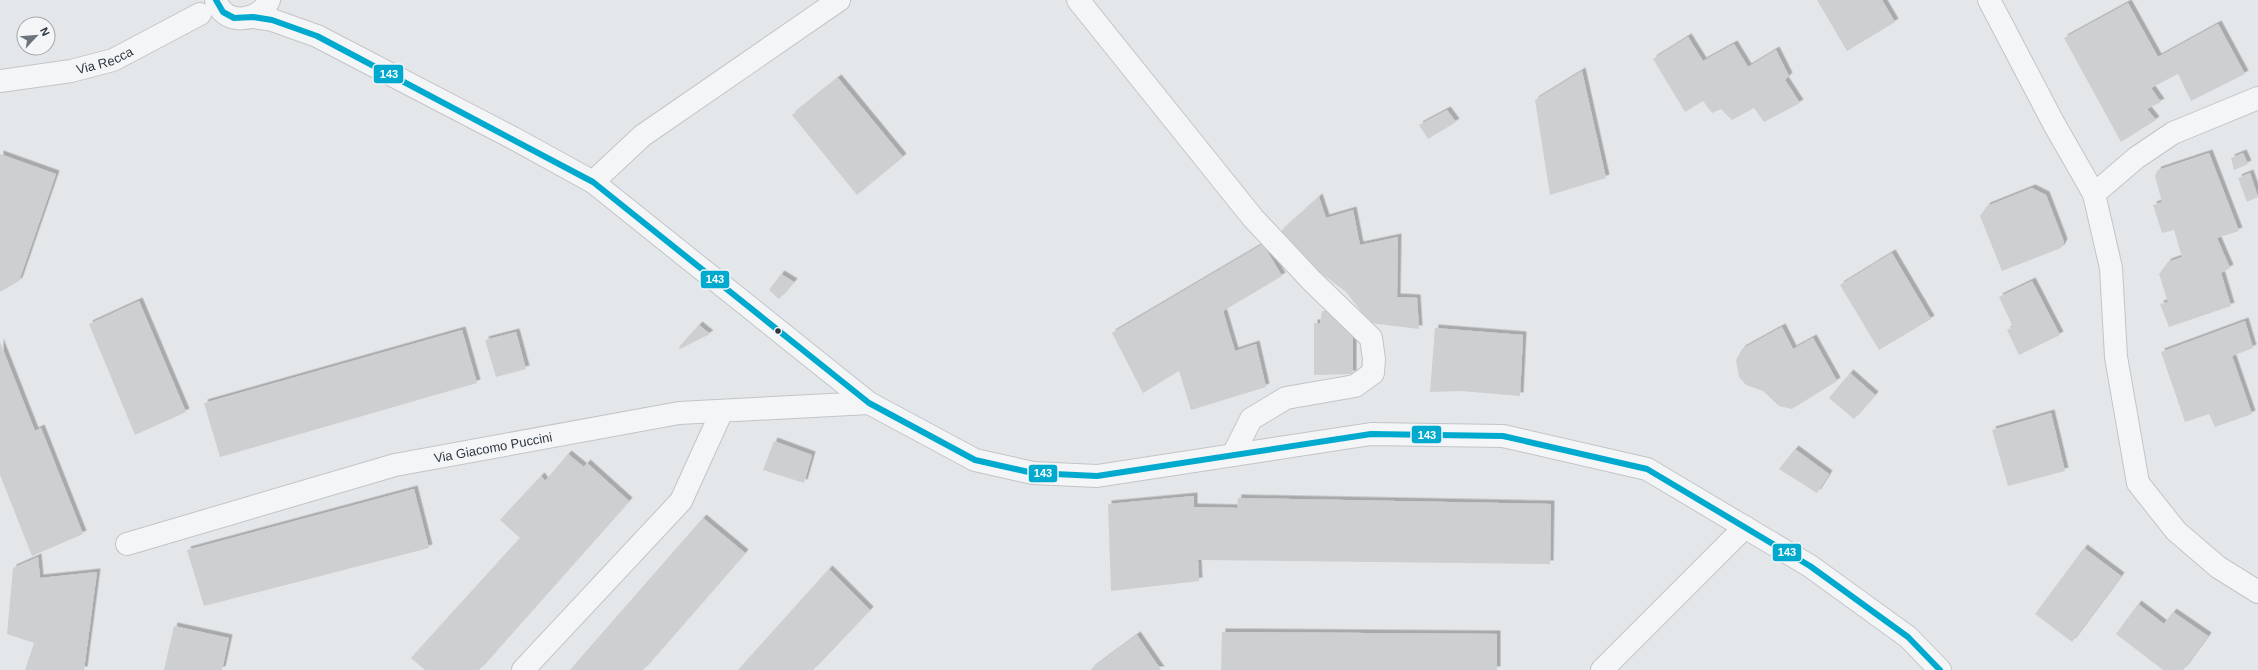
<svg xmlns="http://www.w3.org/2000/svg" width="2258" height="670" font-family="Arial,sans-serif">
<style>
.building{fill:#cdcfd1;filter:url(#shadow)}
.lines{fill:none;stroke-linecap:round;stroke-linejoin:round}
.minor-casing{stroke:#c2c5c7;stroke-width:24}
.minor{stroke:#f4f5f6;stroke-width:22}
.bus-1-casing{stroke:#f3f5f7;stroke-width:9}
.bus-1{stroke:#00a9ce;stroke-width:6}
.bus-dot{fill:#2c3741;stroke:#f3f5f7;stroke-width:1.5}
.labels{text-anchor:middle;stroke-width:3.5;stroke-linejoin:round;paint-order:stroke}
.street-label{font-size:13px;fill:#2c3741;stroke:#f3f5f7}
.line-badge{stroke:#f3f5f7;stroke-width:1.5}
.badge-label{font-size:11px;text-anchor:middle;font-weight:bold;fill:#fff}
</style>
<defs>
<filter id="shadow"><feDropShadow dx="3.5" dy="-3.5" stdDeviation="0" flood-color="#0004"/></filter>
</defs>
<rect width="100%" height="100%" fill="#e4e7e9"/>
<path class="building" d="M1817,0H1882L1895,22L1847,51Z
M2128,3L2158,57L2218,24L2245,74L2191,101L2178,74L2151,88L2161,102L2147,109L2156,120L2121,142L2064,38Z
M1688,37L1703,61L1734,44L1748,67L1776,50L1789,76L1785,80L1800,103L1764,122L1754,108L1732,120L1721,109L1712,113L1703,101L1685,112L1653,59Z
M1582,71L1606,178L1550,195L1535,100Z
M838,78L903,157L857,195L792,115Z
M1447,110L1456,122L1428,139L1419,125Z
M2209,153L2239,231L2217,238L2230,268L2221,273L2231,306L2169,327L2160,304L2168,302L2159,274L2168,262L2182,257L2174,230L2162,233L2153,205L2162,202L2155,176L2158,170Z
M2243,153L2248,164L2234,170L2231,158Z
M0,154L56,174L19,281L0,292Z
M2250,173L2258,197L2247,202L2238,178Z
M2032,188L2046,195L2064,242L2061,248L2002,271L1980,216L1987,206Z
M1319,197L1326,218L1353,210L1360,245L1398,237L1397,297L1417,298L1419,329L1370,323L1346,292L1306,262L1280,232Z
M1263,244L1282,276L1223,311L1235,351L1256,344L1266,387L1191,410L1179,371L1143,393L1112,333Z
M1892,253L1931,319L1879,350L1840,285Z
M781,274L794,282L779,299L769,290Z
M2032,281L2060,335L2019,355L2007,330L2013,327L1999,297Z
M139,301L186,412L135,435L89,324Z
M1322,311H1339V323L1353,322V374L1314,375V323H1320Z
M2245,321L2253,348L2232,356L2252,414L2215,427L2209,414L2185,422L2161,352Z
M699,325L710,334L680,349L679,347Z
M1782,327L1793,349L1813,338L1837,381L1792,409L1779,406L1763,391L1746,385L1739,377L1736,360L1742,349Z
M1435,328L1523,335L1520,396L1461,391L1430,392Z
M462,330L477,383L220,457L204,403Z
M516,332L526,369L496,377L485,340Z
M0,342L35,431L41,428L83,534L32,556L0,475Z
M1850,373L1875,395L1854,419L1829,398Z
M2051,413L2065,471L2008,486L1992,430Z
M774,441L812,455L804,483L763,470Z
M1795,449L1829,474L1817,493L1779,469Z
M568,454L584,467L587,463L629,501L479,670H425L411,658L520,538L500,520L541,476L545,481Z
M414,489L429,548L204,606L187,550Z
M1194,496V507L1237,508L1238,498L1551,504L1550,564L1198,560L1199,581L1111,591L1108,504Z
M703,518L745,553L643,670H570Z
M2084,548L2121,576L2072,642L2035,614Z
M38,557L40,578L97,572L84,670H25L34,643L7,634L13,568Z
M829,569L870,610L813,670H738Z
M2138,604L2164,624L2173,612L2208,636L2183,670H2163L2116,634Z
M174,626L229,638L222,670H164Z
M1222,632L1497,634V670H1221Z
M1137,635L1161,670H1092L1091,669Z"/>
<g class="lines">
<defs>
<g id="minor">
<path d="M216,0C223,26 260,23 269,0"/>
<path d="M1078,0L1253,218L1312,281L1371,338L1374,359L1373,373L1355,386L1286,398L1251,419L1233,455"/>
<path d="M1989,0L2054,124L2094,194L2111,268L2116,357L2138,483L2176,531L2218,567L2258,592"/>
<path d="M253,17L272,20L317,36L513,138L593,182L869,403L975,460L1033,473L1097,476L1371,434L1503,436L1647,469L1810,566L1908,637L1940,670"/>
<path id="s1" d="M0,81L71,71L113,60L200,14"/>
<path d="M593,182L642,136L839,0"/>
<path d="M2094,194L2136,158L2173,133L2258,98"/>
<path id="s2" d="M127,544L395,465L679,413L869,403"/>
<path d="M523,670L681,501L722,411"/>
<path d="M1602,670L1745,527"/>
</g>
</defs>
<use href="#minor" class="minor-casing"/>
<use href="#minor" class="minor"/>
<defs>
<path id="bus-1" d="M216,0L223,12L234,18L253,17L272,20L317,36L593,182L869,403L975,460L1033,473L1097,476L1371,434L1503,436L1647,469L1810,566L1908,637L1940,670"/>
</defs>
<use href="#bus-1" class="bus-1-casing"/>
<use href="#bus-1" class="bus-1"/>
</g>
<circle class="bus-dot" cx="778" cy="331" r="3.5"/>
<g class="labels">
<g class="street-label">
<text dy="5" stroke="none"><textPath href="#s1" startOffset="107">Via Recca</textPath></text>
<text dy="5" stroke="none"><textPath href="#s2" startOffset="379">Via Giacomo Puccini</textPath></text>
</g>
</g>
<g class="line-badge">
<rect x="373" y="64" width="31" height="20" rx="4" fill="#00a9ce"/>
<rect x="700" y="270" width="30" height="19" rx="4" fill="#00a9ce"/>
<rect x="1411" y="425" width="31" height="19" rx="4" fill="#00a9ce"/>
<rect x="1028" y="464" width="30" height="19" rx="4" fill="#00a9ce"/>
<rect x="1772" y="543" width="30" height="19" rx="4" fill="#00a9ce"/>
</g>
<g class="badge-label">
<text x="389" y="78">143</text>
<text x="715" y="283">143</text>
<text x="1427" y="439">143</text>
<text x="1043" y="477">143</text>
<text x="1787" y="556">143</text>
</g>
<g transform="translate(36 36) rotate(64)"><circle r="19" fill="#f3f5f7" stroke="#a3a9ae"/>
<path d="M0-3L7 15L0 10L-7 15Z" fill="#6c757c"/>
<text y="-6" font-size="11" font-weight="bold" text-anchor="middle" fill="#2c3741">N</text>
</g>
</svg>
